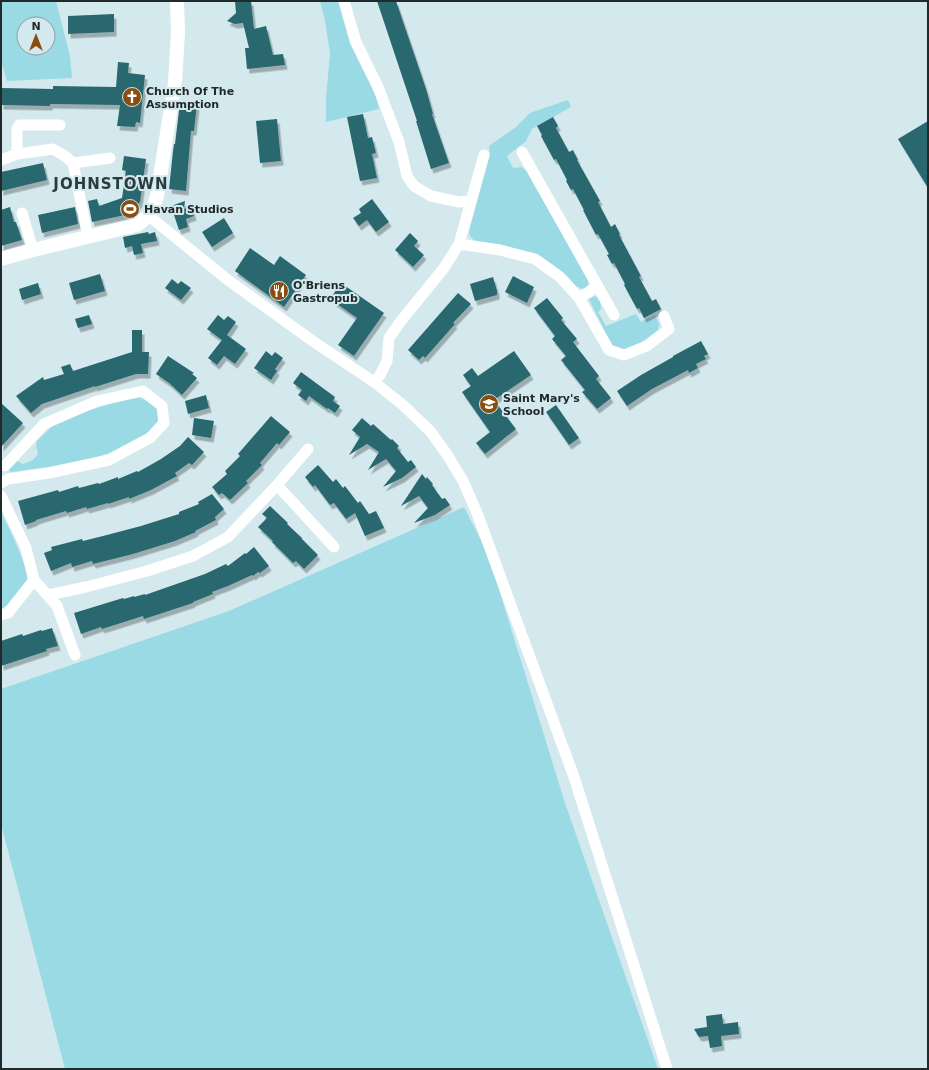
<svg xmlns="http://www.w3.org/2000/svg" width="929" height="1070" font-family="'DejaVu Sans',sans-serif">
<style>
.green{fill:#9adae5;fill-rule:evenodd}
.building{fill:#296770;filter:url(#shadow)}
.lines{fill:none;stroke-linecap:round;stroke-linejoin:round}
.minor{stroke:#fff;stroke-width:11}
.tertiary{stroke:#fff;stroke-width:14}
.labels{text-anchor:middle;stroke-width:4;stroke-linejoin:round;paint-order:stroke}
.poi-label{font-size:11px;font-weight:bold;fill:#212a2b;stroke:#d3e9ed;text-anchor:start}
.district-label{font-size:15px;font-weight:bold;letter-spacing:1px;fill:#293c3f;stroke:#d3e9ed}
</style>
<defs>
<filter id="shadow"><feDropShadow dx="2.5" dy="4.5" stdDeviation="0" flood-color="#0004"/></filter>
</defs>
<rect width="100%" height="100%" fill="#d3e9ed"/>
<path class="green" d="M1,1H56L70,56L72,78L7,81L2,64H1ZM24,24H48V48H24Z
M320,1H338L350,44L369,82L376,97L379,109L326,122V98L330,53L325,21Z
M568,100L571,107L532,129L526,141L507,156L513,168L521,167L528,172L588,281V287L582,289L576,286L568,277L552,264L530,253L502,245L474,241L469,234L470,228L490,154L489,146L516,127L530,113Z
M595,296C600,300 601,303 601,309L598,312L606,326L636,314L641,322L655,315L659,324L658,330L643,341L624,350L615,348L611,344L589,299Z
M136,396L152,403L159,412L158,421L151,431L109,453L91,459L54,466L11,472L7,469L15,460L23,464L33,460L38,454L36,446L37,441L56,423L68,417Z
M464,507L488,554L565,803L658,1069H65L1,824V689L229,611Z
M1,513C9,527 27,564 27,579C26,589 10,605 1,609Z"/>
<path class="building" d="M235,1H251L254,29L266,26L273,55L283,54L285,65L247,69L245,48H249L243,23L235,24L227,21L236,13Z
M377,1H396L426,89L433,114H432L449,163L431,169L416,121H417Z
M114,14V32L68,34V16Z
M118,62L129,63L128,73L145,75L140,123L136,122L135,127L117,126L120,105L50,104V106L1,105V88L53,89V86L116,87Z
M180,102L197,104L194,131H191L186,191L169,189L173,151L174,144H175Z
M363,114L368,138L372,137L376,153L372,154L377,178L360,181L347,117Z
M553,117L558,126L556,128L569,152L573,150L578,160H577L600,201L598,202L611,227L615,224L620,234L619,235L641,276L639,277L652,301L656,299L661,309L644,318L639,308L637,309L624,285L625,284L614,263L612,264L607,255L609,254L598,234L596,235L583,210H584L573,189L571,190L566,181L567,180L556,159L554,160L541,136L542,135L537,126Z
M277,119L281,161L260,163L256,121Z
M928,121V188L898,139Z
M124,156L146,159L140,202L130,214L92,222L88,201L97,199L99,206L122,198L126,171L122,170Z
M43,163L47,180L1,191V172Z
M372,199L389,222L376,232L367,220L359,226L353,218L361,213L359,209Z
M185,201L184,209L191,206L194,216L186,219L188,227L179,230L171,206Z
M10,207L14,222H16L22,240L1,246V210Z
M75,207L78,224L42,233L38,215Z
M224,218L233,233L212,247L202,232Z
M148,232L149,234L155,232L157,241L141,244L143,253L134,255L132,246L125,248L123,237Z
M410,233L418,241L414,246L424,255L413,267L395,250Z
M250,248L274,265L280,256L306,275L284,307L235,271Z
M100,274L105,291L74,300L69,283Z
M513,276L534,287L527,303L505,292Z
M493,277L497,291V295L475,301L470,284Z
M172,279L178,284L181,281L191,288L181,300L165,288Z
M38,283L41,294L22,300L19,289Z
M341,283L384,313L354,356L338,345L357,318L330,299Z
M458,293L471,304L453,323L455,324L425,358L423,356L419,360L408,350Z
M547,298L563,318L561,320L577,339L573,342L599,376L596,379L611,398L597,409L582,392L585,390L561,360L566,356L552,339L555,336L534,308Z
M89,315L92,324L78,328L75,319Z
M218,315L224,320L228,316L236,322L227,335L246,349L235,364L224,356L217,365L208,358L222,340L207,329Z
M132,330H142V352H149L148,374H136L95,387V386L42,404L31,413L16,396L43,377L44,380L64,374L61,367L70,364L73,371L132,352Z
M701,341L708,354L704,356L706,359L696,364L698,368L689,373L688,370L652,389L627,406L617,391L641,375L673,357V356Z
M266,351L272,356L275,352L283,358L275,369L277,371L271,380L254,368Z
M514,351L531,375L494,400L516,429L485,454L476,443L490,432L462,392L471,386L463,375L472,368L478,376Z
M168,356L194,373L192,374L197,378L182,395L169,383L156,374Z
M301,372L335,397L333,401L340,406L335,413L328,408L327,409L309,396L306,401L298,395L302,390L293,383Z
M206,395L209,408L188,414L185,401Z
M1,403L23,423L1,447Z
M556,405L579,438L569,445L546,412Z
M271,416L290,432L279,445L277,443L260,463L262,465L246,481L248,483L230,500L222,493L219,495L212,487L227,474L225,471L240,456L238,454Z
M194,418L214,421L211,438L192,435Z
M362,418L371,426L373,424L391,440L392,439L399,446L397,448L408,462L411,460L416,467L402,478L383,487L396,471L386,459L368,470L379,452L367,444L349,455L360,437L352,430Z
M188,437L204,452L192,465L189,463L175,473L177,476L151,490L129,499V497L108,504V503L87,509L86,507L67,513L66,511L36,520V521L25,525L18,501L58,490L59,492L78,486L79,488L98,483L99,484L118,477V479L137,471L138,472L161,459L180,446Z
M318,465L333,482L336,479L343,488L345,486L358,503L360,501L369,514L376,511L384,528L365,536L355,513L346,519L334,503L330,505L315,485L313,487L305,477Z
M422,474L426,479L427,477L433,484L432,485L442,499L445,498L450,505L435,515L414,523L428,508L419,496L401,506Z
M212,494L224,509L215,517L216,520L195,531L196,532L175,541L133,554L93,564L92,561L72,567L71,563L51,571L44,553L52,550L51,547L82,539L83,541L103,536L141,526L179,514V512L199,504L198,502Z
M270,506L288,523L287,524L302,538V539L318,555L304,569L296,561L293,563L272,542L273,541L258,527L267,518L262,514Z
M254,547L269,566L260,573L258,572L253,576L252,575L228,586L212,592L213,594L193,602V603L144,619L143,616L102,629L101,627L81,634L74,613L123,598L124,599L134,596V597L145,594V595L205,574L226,564L228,566L245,553L246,554Z
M52,628L58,646L46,649L47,651L1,666V641L22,634L23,636L41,630L42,631Z
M722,1014L723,1024L738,1022L739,1034L721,1036L722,1046L710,1048L708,1036L699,1037L694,1029L707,1027L706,1016Z"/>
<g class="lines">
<path class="minor" d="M344,1L356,42L378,87L399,142L407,176L414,186L431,196L459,202L471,201
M522,152L614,315
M17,154V129L19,125H60
M1,160L17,154L53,149L65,156L73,163L88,237
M73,163L110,158
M22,213L33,250
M149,216L228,280L314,342L374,382L403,405L431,432L448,456L463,481L477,513L574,777L667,1069
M459,244L500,250L535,259L560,277L579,298L609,350L624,355L647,346L669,329L664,316
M579,298L598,286
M374,382L380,375L387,361L389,338L401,321L444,268L459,244L484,155
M1,483L8,479L49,473L109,460L150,438L164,423L162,406L143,391L97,401L44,424L5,466
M277,485L308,449
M1,496L26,548L34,580L57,606L75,655
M48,595L86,587L147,571L193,556L228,537L277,485L334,547
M1,615L8,613L34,580"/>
<path class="tertiary" d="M1,259L33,250L137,225C151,215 152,212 157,196L175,82L178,32L177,1"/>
</g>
<defs>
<symbol id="church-disc" viewBox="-11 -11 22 22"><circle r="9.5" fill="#8a4c0f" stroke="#d3e9ed"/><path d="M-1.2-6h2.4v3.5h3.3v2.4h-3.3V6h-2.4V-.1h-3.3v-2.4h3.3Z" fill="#fff"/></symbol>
<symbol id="stadium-disc" viewBox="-11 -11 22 22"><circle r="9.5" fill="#8a4c0f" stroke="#d3e9ed"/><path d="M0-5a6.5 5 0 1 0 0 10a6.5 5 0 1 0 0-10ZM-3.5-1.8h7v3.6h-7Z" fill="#fff"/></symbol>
<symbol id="restaurant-disc" viewBox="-11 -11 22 22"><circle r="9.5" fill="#8a4c0f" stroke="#d3e9ed"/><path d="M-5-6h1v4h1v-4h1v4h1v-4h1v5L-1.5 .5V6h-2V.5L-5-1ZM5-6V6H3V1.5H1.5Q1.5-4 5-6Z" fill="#fff"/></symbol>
<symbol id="school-disc" viewBox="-11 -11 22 22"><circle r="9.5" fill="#8a4c0f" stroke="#d3e9ed"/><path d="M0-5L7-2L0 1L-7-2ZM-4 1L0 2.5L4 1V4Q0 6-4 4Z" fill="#fff"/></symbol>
</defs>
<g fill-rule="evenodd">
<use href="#church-disc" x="121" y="86" width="22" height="22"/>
<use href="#stadium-disc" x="119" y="198" width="22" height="22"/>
<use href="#restaurant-disc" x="268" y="280" width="22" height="22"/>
<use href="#school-disc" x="478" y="393" width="22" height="22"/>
</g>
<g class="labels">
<g class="poi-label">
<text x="146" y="95">Church Of The<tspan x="146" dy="13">Assumption</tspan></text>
<text x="144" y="213">Havan Studios</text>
<text x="293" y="289">O'Briens<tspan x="293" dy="13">Gastropub</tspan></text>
<text x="503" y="402">Saint Mary's<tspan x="503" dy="13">School</tspan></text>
</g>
<g class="district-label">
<text x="111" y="189">JOHNSTOWN</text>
</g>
</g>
<rect width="929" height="1070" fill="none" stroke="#212a2b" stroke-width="4"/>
<g transform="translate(36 36)"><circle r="19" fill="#d3e9ed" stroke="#8c9d9f"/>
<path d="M0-3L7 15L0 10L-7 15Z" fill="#8a4c0f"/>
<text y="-6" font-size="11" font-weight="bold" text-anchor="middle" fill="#212a2b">N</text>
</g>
</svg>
